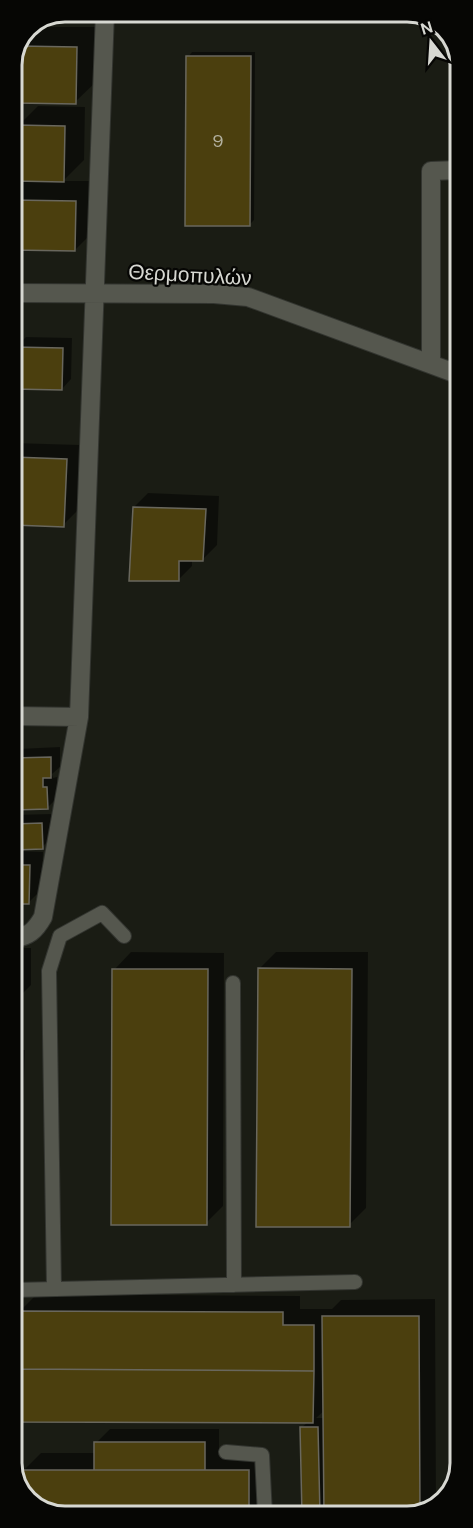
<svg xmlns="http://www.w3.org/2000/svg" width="473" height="1528" font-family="'DM Sans',sans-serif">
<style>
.shadow{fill:#0007;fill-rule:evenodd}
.building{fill:#4b3f0e;stroke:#69675d;stroke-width:1.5}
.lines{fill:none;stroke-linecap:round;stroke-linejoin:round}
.lane-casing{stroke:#333530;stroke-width:16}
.street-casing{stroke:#333530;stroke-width:20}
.lane{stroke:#55574e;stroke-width:14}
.street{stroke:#55574e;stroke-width:18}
.labels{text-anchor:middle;stroke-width:4.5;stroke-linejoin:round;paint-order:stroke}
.number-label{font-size:18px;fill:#b4b2a1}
.street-label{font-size:21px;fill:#d7d8d2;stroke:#060604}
.rim{fill:none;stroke:#d7d8d2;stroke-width:3}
</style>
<rect width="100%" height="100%" fill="#1a1c14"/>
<path class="shadow" d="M40,27H96V82L75,102L19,47Z
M192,52H255L254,220L249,225L188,57Z
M38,106L85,107L84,160L63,181H96L95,230L75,250L12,249V191L24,179L18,126Z
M26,337L72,338L71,379L62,389L16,347Z
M14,443L80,445L77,511L63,525L13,524Z
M148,493L219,496L217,545L203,559H192V566L178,580L134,507Z
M60,747V767L52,774L53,778L57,777V798L47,808L13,809V753L18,749Z
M51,814L52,837L42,847L16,848V851L43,852L42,889L28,903L13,902V815Z
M13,948H31V985L14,1002Z
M131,952L224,953L223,1206L206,1223L114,970Z
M276,952H368L366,1208L349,1225L259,969Z
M13,1050H25L18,1238L13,1243Z
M37,1294L300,1296V1309H332L341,1300L435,1299L436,1504L421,1514L326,1515V1512L323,1515H303L301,1428L308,1422L20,1311ZM325,1410V1418H316Z
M110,1429H219V1453H265L258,1515L61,1516L24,1470L41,1453H96V1443Z"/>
<path class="building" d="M19,46L77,47L76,104L17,103L18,50Z
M186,56H251L250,226H185Z
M16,125L65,126L64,182L15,181Z
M12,200L76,201L75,251L12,250Z
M14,347L63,348L62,390L13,389Z
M13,457L67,459L64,527L13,525Z
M133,507L206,509L203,561H179V581H129Z
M51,757V778H43V787H47L48,809L13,810V758Z
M42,823L43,849L13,850V824Z
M13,865H30L29,904H13Z
M258,968L352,969L350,1227H256Z
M112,969H208L207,1225H111Z
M18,1311L283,1312V1325H314V1371L18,1369Z
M322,1316H419L420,1514L324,1515Z
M18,1369L314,1371L313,1423L17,1422Z
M300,1427H318L320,1515H302Z
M94,1442H205V1470H94Z
M23,1470H249V1515L61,1516L30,1503L22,1490Z"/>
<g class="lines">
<defs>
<path id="lane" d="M233,983L234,1285
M54,1289L49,971L60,936L102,913L124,936
M14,1290L355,1282
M226,1452L262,1455L265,1515"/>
<path id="street" d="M12,293L214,294L248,297L460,375
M431,364V171L459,170
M13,716L79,717
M13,939C29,936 35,931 43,917L79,717L105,12"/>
</defs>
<use href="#lane" class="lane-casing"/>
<use href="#street" class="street-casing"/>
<use href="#lane" class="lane"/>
<use href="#street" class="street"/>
</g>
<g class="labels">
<g class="number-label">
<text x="218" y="147">9</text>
</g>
<g class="street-label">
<text transform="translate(190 275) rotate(3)" y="7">Θερμοπυλών</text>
</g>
</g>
<path d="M0 0H473V1528H0ZM65 22H407A43 43 0 0 1 450 65V1463A43 43 0 0 1 407 1506H65A43 43 0 0 1 22 1463V65A43 43 0 0 1 65 22Z" fill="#060604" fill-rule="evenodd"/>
<path class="rim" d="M65 22H407A43 43 0 0 1 450 65V1463A43 43 0 0 1 407 1506H65A43 43 0 0 1 22 1463V65A43 43 0 0 1 65 22Z"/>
<g transform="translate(431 42) rotate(343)" stroke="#060604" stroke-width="4.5" paint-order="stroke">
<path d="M0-4.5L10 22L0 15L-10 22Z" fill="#d7d8d2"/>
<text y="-9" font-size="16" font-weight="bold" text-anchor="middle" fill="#d7d8d2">N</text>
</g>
</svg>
